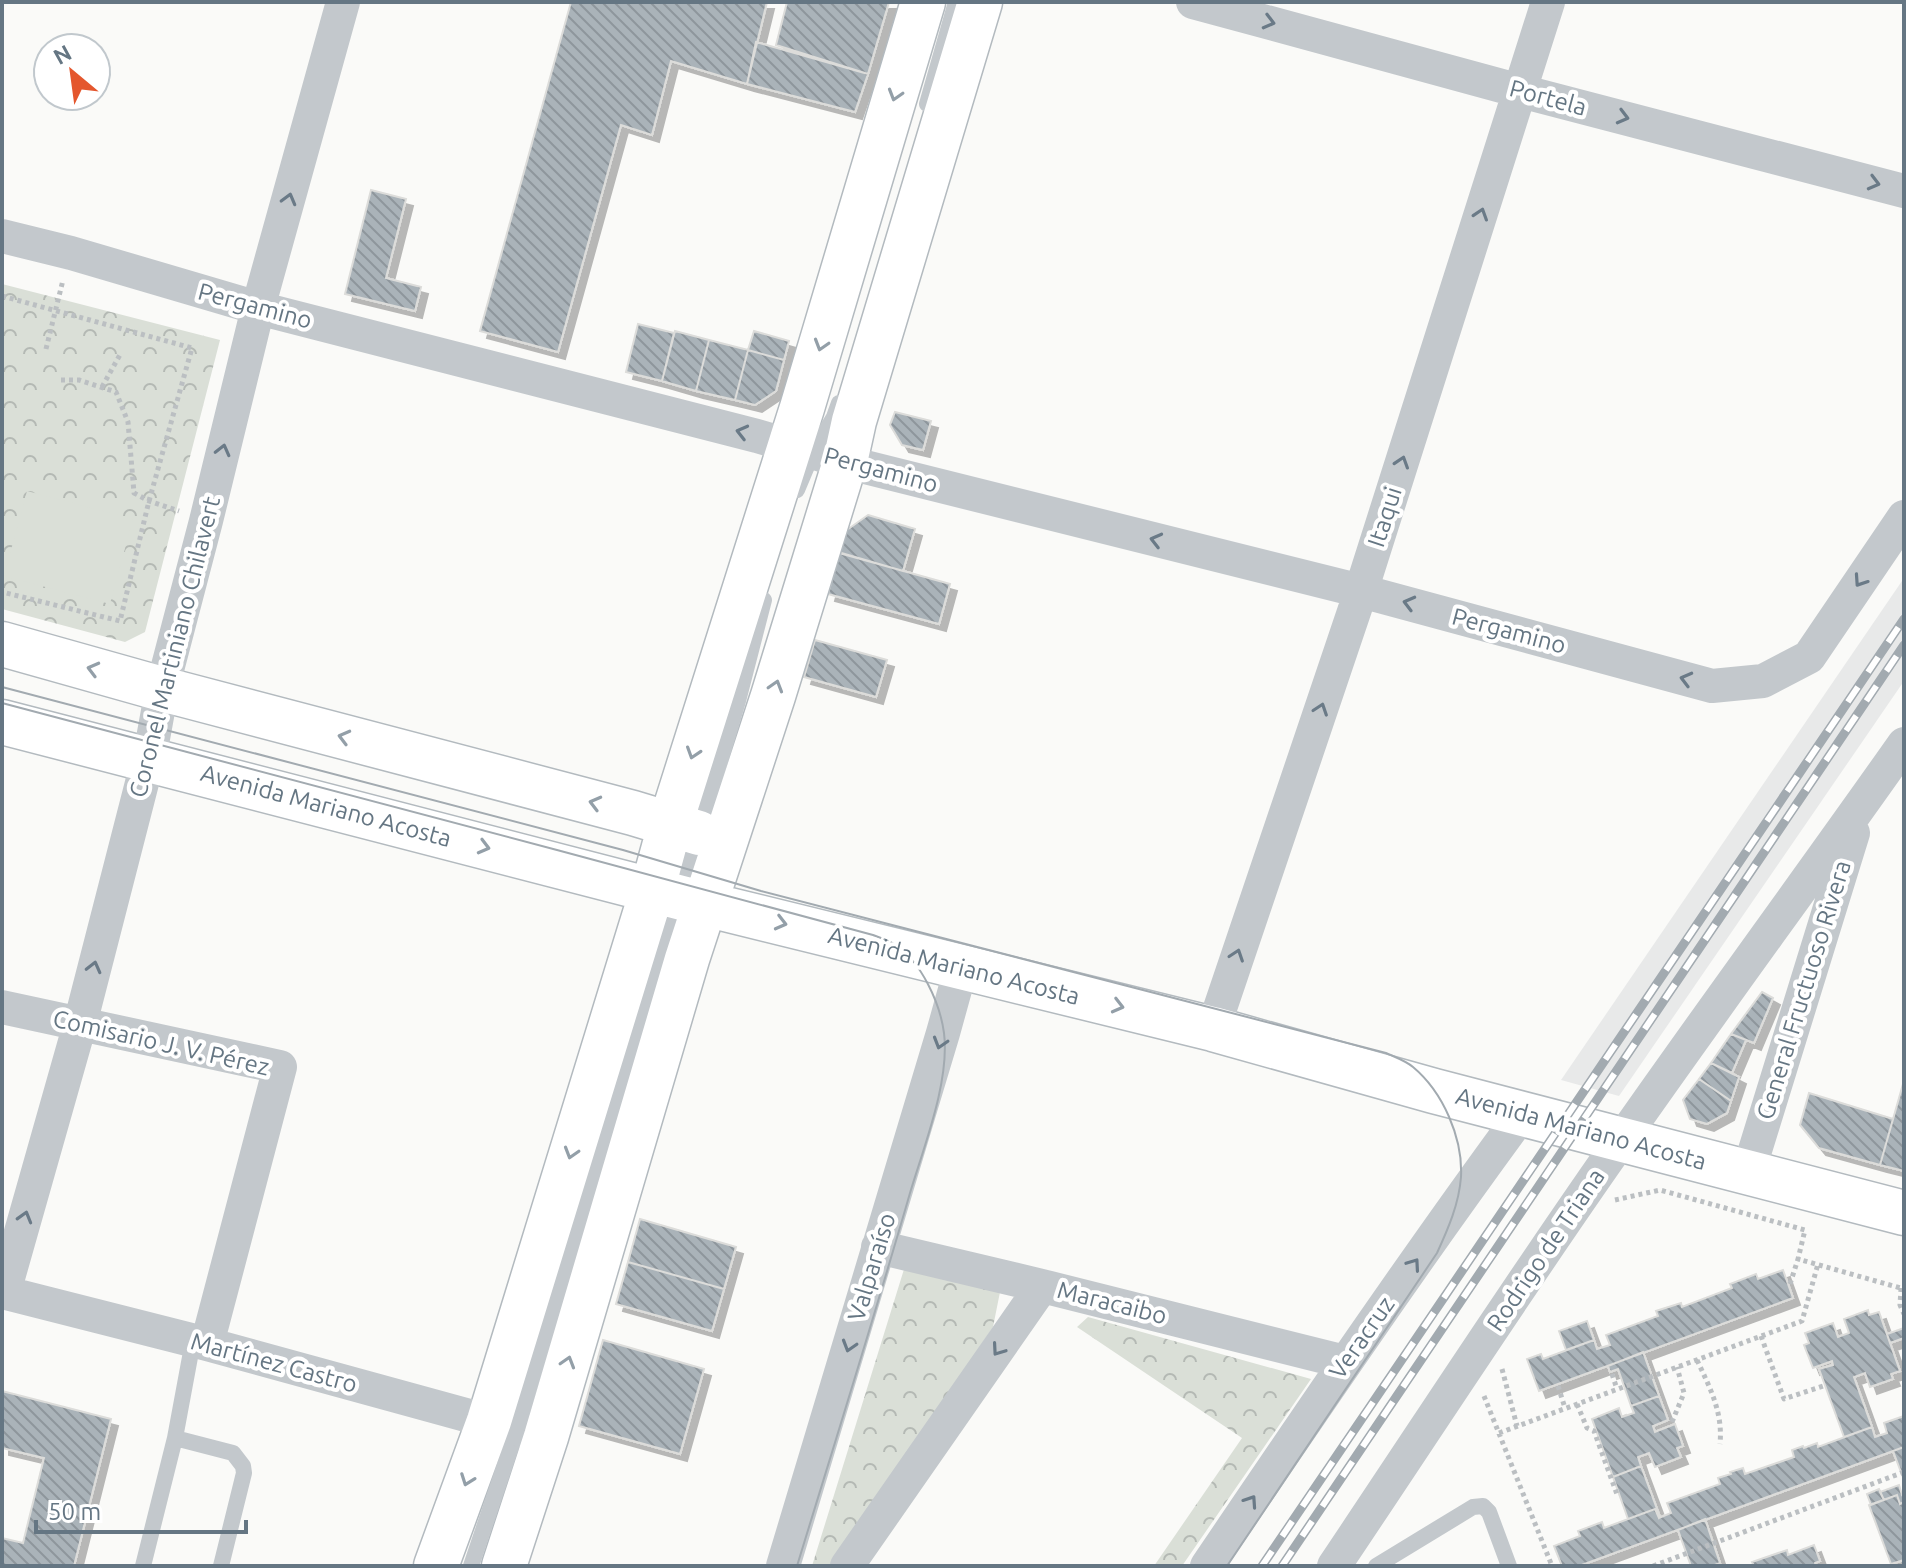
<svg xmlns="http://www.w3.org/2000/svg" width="1906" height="1568" font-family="Ubuntu,sans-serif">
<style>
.built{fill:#e8e9e9}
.park{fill:url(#park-crowns)}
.garden{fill:#dadfd7}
.building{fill:url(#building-back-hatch);stroke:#dcdcda;stroke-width:2;filter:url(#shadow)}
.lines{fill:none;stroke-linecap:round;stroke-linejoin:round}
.secondary-casing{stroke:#b3babf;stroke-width:47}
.path{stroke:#bbbfc2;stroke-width:5;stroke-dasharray:4 4;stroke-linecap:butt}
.lane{stroke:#c3c8cc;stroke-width:16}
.street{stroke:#c3c8cc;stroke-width:34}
.secondary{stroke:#fff;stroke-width:44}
.tram{stroke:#a2aab0;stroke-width:2}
.rail-casing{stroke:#a2aab0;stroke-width:9}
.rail{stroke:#fff;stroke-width:6;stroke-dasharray:18;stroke-linecap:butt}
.oneway{stroke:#6a7a87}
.oneway2{stroke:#939fa8}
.labels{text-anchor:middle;stroke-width:8;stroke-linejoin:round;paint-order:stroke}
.street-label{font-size:24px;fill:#657683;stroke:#fff}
</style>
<defs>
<pattern id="park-crowns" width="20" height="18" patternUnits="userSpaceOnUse" patternTransform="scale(2)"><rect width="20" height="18" fill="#dadfd7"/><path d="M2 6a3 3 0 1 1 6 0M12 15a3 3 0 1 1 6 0" fill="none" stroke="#b4b9b4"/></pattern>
<pattern id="building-back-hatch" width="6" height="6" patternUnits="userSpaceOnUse" patternTransform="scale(2)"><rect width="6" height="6" fill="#aab3b9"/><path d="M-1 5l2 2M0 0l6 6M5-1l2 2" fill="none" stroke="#8e969c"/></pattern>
<filter id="shadow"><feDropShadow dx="7" dy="7" stdDeviation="0" flood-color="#0004"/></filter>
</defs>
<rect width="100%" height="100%" fill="#fafaf8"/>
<path class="built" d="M1904,578V681L1619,1096L1561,1080Z"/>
<path class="park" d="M2,284L220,340L145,632L125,642L2,609Z
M905,1266L1000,1292L993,1327L833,1566H812Z
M1088,1317L1311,1379L1182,1566H1154L1242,1438L1077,1327Z"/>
<path class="garden" d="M27,491L133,519L110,604L4,576Z"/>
<path class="building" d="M571,2H767L747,84L671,61L652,135L621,125L558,352L480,331Z
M787,2H889L868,74L776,45Z
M756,42L868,74L855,112L747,84Z
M371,190L406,199L386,278L421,287L415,311L345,294Z
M638,324L674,333L662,381L626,372Z
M675,331L709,340L696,391L662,381Z
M754,331L789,341L784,360L748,350Z
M709,340L748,350L735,400L696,391Z
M748,350L784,360L776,391L755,405L735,400Z
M895,412L931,421L923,450L902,445L890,425Z
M868,515L915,529L903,571L838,552L844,532Z
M839,553L950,584L939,624L828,594Z
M815,640L887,660L876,697L804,677Z
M1762,992L1773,998L1754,1043L1731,1034Z
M1731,1034L1746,1040L1732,1073L1711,1063Z
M1711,1063L1739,1077L1731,1101L1699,1079Z
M1699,1079L1731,1101L1727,1113L1707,1124L1690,1119L1683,1100Z
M1903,1084H1904V1171L1880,1165Z
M1809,1093L1893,1119L1880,1165L1819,1148L1800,1125Z
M640,1219L736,1247L724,1289L628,1262Z
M628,1262L724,1289L712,1331L616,1304Z
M1783,1270L1793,1298L1539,1391L1527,1359L1541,1354L1543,1359L1594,1340L1597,1349L1610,1345L1606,1335L1658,1316L1656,1311L1681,1303L1682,1307L1732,1288L1730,1284L1756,1274L1758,1279Z
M1868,1310L1869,1315L1879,1312L1900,1371L1891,1374L1893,1379L1870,1387L1865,1373L1854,1377L1872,1427L1844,1437L1819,1369L1833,1365L1832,1361L1813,1368L1804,1345L1809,1343L1805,1333L1833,1323L1838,1337L1849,1333L1844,1319Z
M1587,1321L1594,1340L1566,1350L1559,1331Z
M1904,1328V1338L1890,1343L1887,1334Z
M603,1340L704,1369L680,1454L579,1426Z
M1643,1352L1659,1396L1631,1406L1618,1369L1610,1372L1608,1366Z
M2,1391L111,1419L74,1566H2V1538L23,1543L44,1458L2,1448Z
M1659,1396L1668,1420L1653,1426L1655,1432L1675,1424L1683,1446L1677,1448L1681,1457L1655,1467L1649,1453L1638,1457L1641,1466L1613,1477L1592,1419L1619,1408L1622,1417L1634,1413L1631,1406Z
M1904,1416V1447L1579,1566H1562L1554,1546L1580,1536L1578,1531L1602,1522L1604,1528L1655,1509L1659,1518L1671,1513L1667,1503L1720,1484L1718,1478L1731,1474L1730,1472L1743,1468L1745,1474L1794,1457L1792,1450L1803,1446L1804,1448L1817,1443L1818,1447L1872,1427L1875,1437L1887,1433L1884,1423Z
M1904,1447V1480L1893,1451Z
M1641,1466L1660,1517L1659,1518L1655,1509L1628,1519L1613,1477Z
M1899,1485L1902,1495L1904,1494V1502L1900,1504L1897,1495L1884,1500L1880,1492Z
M1879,1489L1884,1500L1871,1505L1867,1494Z
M1897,1495L1900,1504L1904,1502V1560L1891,1564L1869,1505Z
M1705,1519L1720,1563L1712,1566H1691L1678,1530Z
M1814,1545L1820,1561L1815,1563L1816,1566H1754L1752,1562L1787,1550L1788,1555Z"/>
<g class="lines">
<defs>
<path id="secondary" d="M2,644L162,689L633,813L699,833
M2,722L705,904L1213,1029L1434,1091L1904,1213
M436,1566L489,1421L652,891L670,825L802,408L923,2
M504,1566L546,1437L687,959L773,696L845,462L854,421L980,2"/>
</defs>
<use href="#secondary" class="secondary-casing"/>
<path class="path" d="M2,296L192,348L149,501L120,621L2,592
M46,349L63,280
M61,380H79L116,392L128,422L134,493L149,501L179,511
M102,387L121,353
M1615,1200L1660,1190L1805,1230L1798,1259L1904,1289
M1790,1284L1798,1259
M1901,1288L1900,1305L1904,1314
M1761,1336L1784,1399L1823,1386
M1697,1360C1710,1388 1723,1412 1720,1444
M1502,1369L1517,1426
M1612,1374L1617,1389
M1558,1386L1565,1408
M1484,1396L1552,1566
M1577,1404L1587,1428L1594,1431L1618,1497
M1672,1422L1684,1393L1677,1367
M1499,1433L1802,1321L1818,1264
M1653,1566L1904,1472"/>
<path class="lane" d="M927,104L956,2
M797,490L813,452L834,417L839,403
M175,1438L233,1453L243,1466L244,1473L221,1566
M143,1566L175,1438L193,1341
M471,1566L517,1429L678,897L699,833L738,701L764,600
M1376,1566L1473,1507L1483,1506L1489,1512L1509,1566"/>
<path class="street" d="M1193,2L1520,91L1904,191
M2,236L71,253L258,308L757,436L845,462L1361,591L1712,686L1763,681L1809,657L1904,517
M2,1007L280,1067L207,1344
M1213,1029L1361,591L1548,2
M1748,1173L1853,833
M878,1247L1042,1286L1345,1362
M2,1292L207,1344L546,1437
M4,1292L80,1024L152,744L162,689L206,521L258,308L343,2
M783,1566L943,1033L961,968
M847,1566L1042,1286
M1207,1566C1310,1414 1413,1262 1522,1114
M1334,1566C1430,1423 1523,1279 1622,1139C1715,1006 1811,876 1904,744"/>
<use href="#secondary" class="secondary"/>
<path class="tram" d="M2,687L623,850L761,891L1386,1053C1395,1057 1406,1061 1413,1067C1443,1092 1463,1138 1461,1177C1459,1204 1448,1229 1437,1253L1227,1566
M2,703L557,850L873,935C880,938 889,940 895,945C921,961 940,1003 944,1033C950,1081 924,1146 910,1193C874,1318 835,1442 797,1566"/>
<defs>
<path id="rail" d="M1262,1566L1904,619
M1282,1566L1904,645"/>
</defs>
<use href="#rail" class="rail-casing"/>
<use href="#rail" class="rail"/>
</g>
<defs><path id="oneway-chevron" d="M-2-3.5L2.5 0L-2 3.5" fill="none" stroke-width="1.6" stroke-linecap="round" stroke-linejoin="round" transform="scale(2)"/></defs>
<g class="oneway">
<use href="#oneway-chevron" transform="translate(1269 22) rotate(15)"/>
<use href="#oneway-chevron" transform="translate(1623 117) rotate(15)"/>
<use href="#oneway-chevron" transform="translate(1874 183) rotate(15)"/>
<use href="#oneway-chevron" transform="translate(289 199) rotate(-75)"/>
<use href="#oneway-chevron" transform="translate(1481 214) rotate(-72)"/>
<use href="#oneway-chevron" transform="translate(742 432) rotate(-166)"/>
<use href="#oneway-chevron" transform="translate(223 450) rotate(-76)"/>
<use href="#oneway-chevron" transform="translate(1402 462) rotate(-72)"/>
<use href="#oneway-chevron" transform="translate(1156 540) rotate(-166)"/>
<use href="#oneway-chevron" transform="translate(1860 581) rotate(124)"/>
<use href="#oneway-chevron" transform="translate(1409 603) rotate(-165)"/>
<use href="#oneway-chevron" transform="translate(1686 679) rotate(-165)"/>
<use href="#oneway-chevron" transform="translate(1321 709) rotate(-71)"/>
<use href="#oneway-chevron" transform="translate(1237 955) rotate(-71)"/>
<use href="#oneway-chevron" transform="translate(94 967) rotate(-76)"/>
<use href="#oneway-chevron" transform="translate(940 1043) rotate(107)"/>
<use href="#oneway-chevron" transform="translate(25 1217) rotate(-74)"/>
<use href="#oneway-chevron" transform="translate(1414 1264) rotate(-55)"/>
<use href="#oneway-chevron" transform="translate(849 1346) rotate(107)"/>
<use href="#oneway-chevron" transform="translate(998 1350) rotate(125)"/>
<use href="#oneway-chevron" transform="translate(1251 1501) rotate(-56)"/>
</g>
<g class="oneway2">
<use href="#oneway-chevron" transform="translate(895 95) rotate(107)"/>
<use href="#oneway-chevron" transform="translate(821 345) rotate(107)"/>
<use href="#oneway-chevron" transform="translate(93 669) rotate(-165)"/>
<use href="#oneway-chevron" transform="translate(776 686) rotate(-73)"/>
<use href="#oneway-chevron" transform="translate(344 737) rotate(-165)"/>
<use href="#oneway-chevron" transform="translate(693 753) rotate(108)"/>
<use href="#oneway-chevron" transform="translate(595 803) rotate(-165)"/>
<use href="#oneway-chevron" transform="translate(484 847) rotate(15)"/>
<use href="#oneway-chevron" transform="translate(781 923) rotate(14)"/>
<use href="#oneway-chevron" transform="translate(1118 1006) rotate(14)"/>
<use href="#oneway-chevron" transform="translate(571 1153) rotate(107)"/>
<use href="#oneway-chevron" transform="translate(568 1362) rotate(-73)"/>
<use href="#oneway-chevron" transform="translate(467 1480) rotate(110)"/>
</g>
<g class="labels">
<g class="street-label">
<text transform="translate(1548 98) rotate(15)" y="8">Portela</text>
<text transform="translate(255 306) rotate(15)" y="8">Pergamino</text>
<text transform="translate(881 470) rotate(15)" y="8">Pergamino</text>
<text transform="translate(1385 517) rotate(-72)" y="8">Itaqui</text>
<text transform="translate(1509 631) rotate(15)" y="8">Pergamino</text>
<text transform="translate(175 647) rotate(-76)" y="8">Coronel Martiniano Chilavert</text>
<text transform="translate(326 806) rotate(15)" y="8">Avenida Mariano Acosta</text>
<text transform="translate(954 966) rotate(14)" y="8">Avenida Mariano Acosta</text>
<text transform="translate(1804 990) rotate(-73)" y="8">General Fructuoso Rivera</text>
<text transform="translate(161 1043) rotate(13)" y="8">Comisario J. V. Pérez</text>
<text transform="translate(1581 1129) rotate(15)" y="8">Avenida Mariano Acosta</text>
<text transform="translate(1546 1250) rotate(-56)" y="8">Rodrigo de Triana</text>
<text transform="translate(872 1267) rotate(-73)" y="8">Valparaíso</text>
<text transform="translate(1112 1303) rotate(14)" y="8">Maracaibo</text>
<text transform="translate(1362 1338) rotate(-55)" y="8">Veracruz</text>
<text transform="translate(274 1363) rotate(15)" y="8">Martínez Castro</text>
</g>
</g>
<rect width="1906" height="1568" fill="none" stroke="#657683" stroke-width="8"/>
<g transform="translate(72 72) rotate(331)"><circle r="38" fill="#ffffff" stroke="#c1c8cd" stroke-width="2"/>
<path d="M0-6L14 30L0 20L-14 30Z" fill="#e4572e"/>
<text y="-12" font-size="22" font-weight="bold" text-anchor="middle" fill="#657683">N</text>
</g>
<path d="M36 1520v12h210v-12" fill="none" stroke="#657683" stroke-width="4"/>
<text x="48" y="1520" font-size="24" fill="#657683" stroke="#ffffff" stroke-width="6" paint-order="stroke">50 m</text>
</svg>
